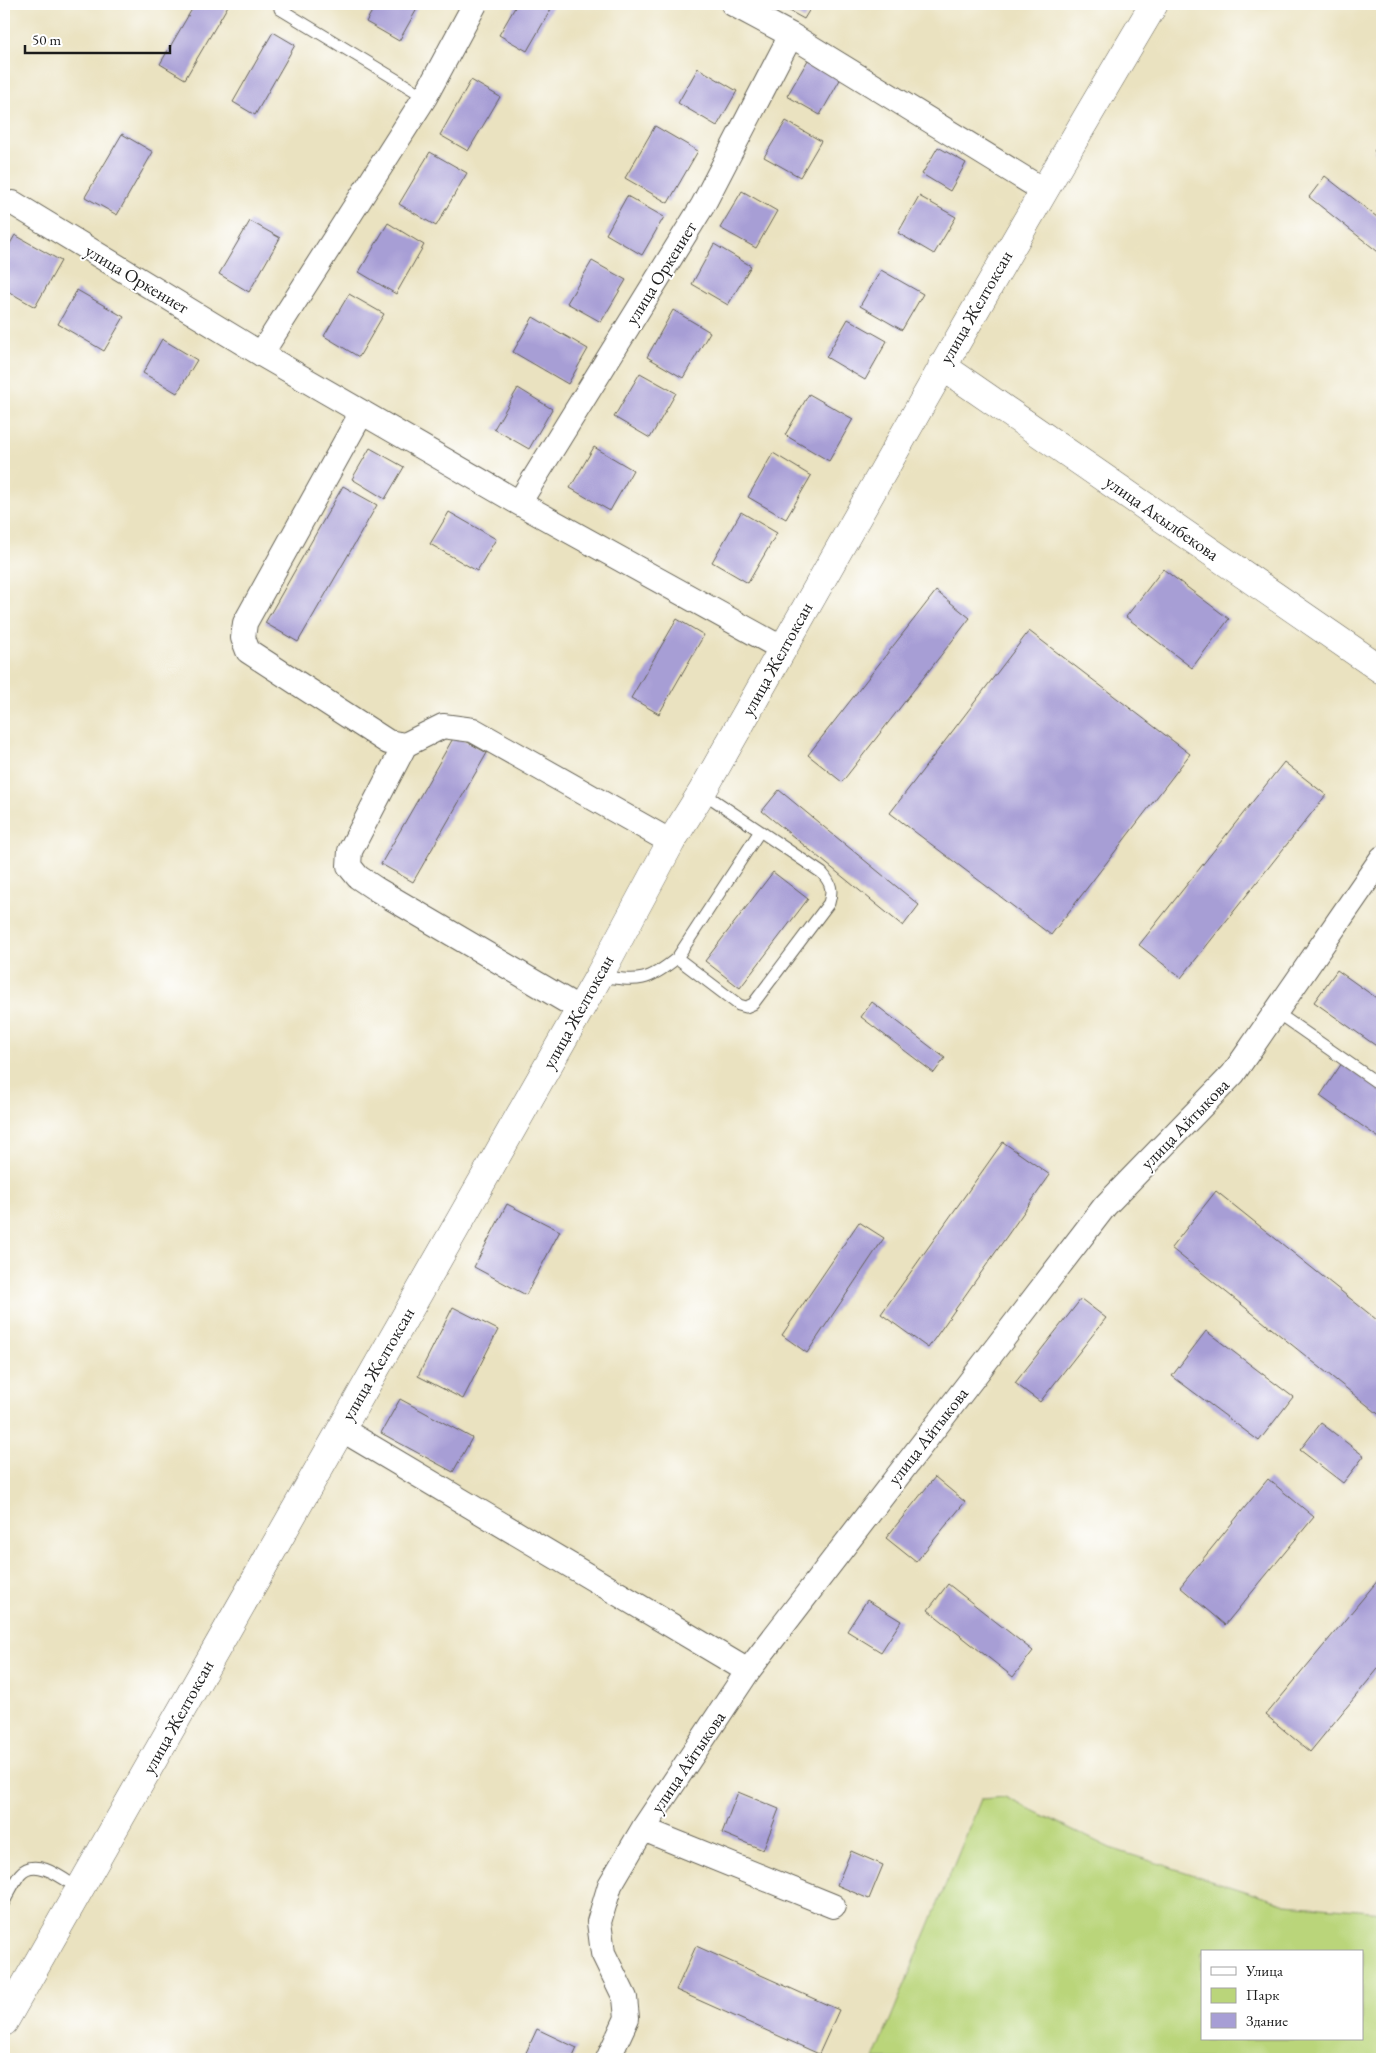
<svg xmlns="http://www.w3.org/2000/svg" width="1386" height="2063" font-family="'EB Garamond',serif">
<style>
.green{fill:#bad57a;stroke:#6b784b;fill-rule:evenodd}
.building{fill:#a79ed5}
.lines{fill:none;stroke-linecap:round;stroke-linejoin:round}
.lane-casing{stroke:#646155;stroke-width:13}
.street-casing{stroke:#646155;stroke-width:26}
.secondary-casing{stroke:#646155;stroke-width:29}
.lane{stroke:#fff;stroke-width:11}
.street{stroke:#fff;stroke-width:24}
.secondary{stroke:#fff;stroke-width:28}
.labels{text-anchor:middle;stroke-width:4;stroke-linejoin:round;paint-order:stroke}
.street-label{font-size:18px;fill:#1c1c1c;stroke:#fff}
</style>
<rect width="100%" height="100%" fill="#fff"/>
<filter id="ink" filterUnits="userSpaceOnUse"><feTurbulence type="fractalNoise" baseFrequency=".02" numOctaves="2"/><feDisplacementMap in="SourceGraphic" scale="10" xChannelSelector="R" yChannelSelector="G"/><feConvolveMatrix kernelMatrix="1 2 1 2 8 2 1 2 1" color-interpolation-filters="sRGB"/></filter>
<filter id="wash" filterUnits="userSpaceOnUse"><feTurbulence type="fractalNoise" baseFrequency=".0096" numOctaves="4" result="noise"/><feDisplacementMap in="SourceGraphic" scale="20" xChannelSelector="R" yChannelSelector="G"/><feGaussianBlur stdDeviation="1.12" result="paint"/><feColorMatrix in="noise" values="0 0 0 0 0 0 0 0 0 0 0 0 0 0 0 0 0 1.4 0 .05"/><feComposite in="paint" operator="in"/></filter>
<g filter="url(#wash)">
<rect width="100%" height="100%" fill="#eae2c0"/>
<path class="green" d="M1005,1797L1110,1848L1286,1904L1382,1912V2059H874L981,1799ZM1202,1952H1362V2039H1202Z"/>
<g id="blocks">
<path class="building" d="M195,4H229L185,79L160,64Z
M376,4H408L417,9L399,41L366,22Z
M517,4H554L527,51L499,35Z
M777,4H813L804,19Z
M273,32L295,45L255,115L233,102Z
M808,60L841,78L820,115L787,96Z
M698,68L737,91L717,126L678,103Z
M471,80L500,97L468,151L440,135Z
M786,121L821,141L800,177L764,157Z
M655,126L698,151L668,203L625,178Z
M122,134L153,152L117,215L85,197Z
M1382,141V157L1374,151Z
M938,147L966,163L950,191L922,174Z
M430,152L467,173L436,226L399,204Z
M1325,176L1382,221V255L1309,197Z
M742,191L777,211L756,248L720,228Z
M627,196L664,217L642,255L606,234Z
M919,196L956,217L934,254L898,233Z
M250,221L280,238L249,292L219,274Z
M388,223L424,245L396,294L359,272Z
M15,235L61,261L35,307L4,289V254Z
M714,244L751,266L728,305L692,284Z
M592,261L626,280L601,322L567,303Z
M881,270L923,294L902,330L860,306Z
M77,290L124,317L104,351L58,324Z
M349,294L384,314L359,357L324,336Z
M673,310L710,332L683,378L647,357Z
M533,317L588,349L568,384L513,352Z
M848,319L887,341L865,380L826,357Z
M162,339L197,360L177,393L143,373Z
M640,373L676,393L650,438L614,417Z
M518,388L552,409L529,449L494,429Z
M809,394L853,419L829,461L785,435Z
M594,447L633,470L610,511L570,488Z
M370,448L404,467L385,499L352,479Z
M773,453L811,476L786,519L748,497Z
M343,486L377,505L298,642L265,623Z
M449,512L496,539L477,571L430,544Z
M741,512L777,533L748,583L712,562Z
M1163,569L1229,619L1192,668L1126,617Z
M936,591L970,618L842,782L808,755Z
M677,619L704,635L659,714L631,698Z
M1029,631L1190,754L1051,935L890,813Z
M455,735L487,753L413,882L381,864Z
M1284,762L1326,795L1181,978L1139,945Z
M779,790L919,905L903,926L762,811Z
M773,872L808,899L740,988L705,961Z
M1337,970L1382,1002V1050L1314,1002Z
M872,1002L945,1058L934,1073L861,1017Z
M1342,1063L1382,1091V1140L1320,1096Z
M1003,1142L1050,1175L928,1348L881,1314Z
M1216,1191L1382,1324V1417L1171,1248Z
M507,1204L560,1231L526,1295L474,1267Z
M859,1222L884,1238L807,1353L782,1335Z
M1081,1299L1106,1318L1040,1402L1015,1383Z
M453,1307L498,1330L463,1399L418,1376Z
M1206,1331L1293,1397L1259,1441L1172,1376Z
M400,1399L472,1438L453,1472L381,1433Z
M1321,1423L1364,1456L1343,1483L1300,1450Z
M935,1477L965,1502L916,1562L886,1538Z
M1268,1479L1314,1517L1225,1625L1180,1587Z
M1379,1579L1382,1582V1664L1310,1752L1266,1715Z
M948,1584L1033,1651L1013,1677L928,1610Z
M867,1600L901,1621L881,1652L847,1631Z
M738,1792L779,1809L763,1850L722,1833Z
M851,1851L883,1865L869,1899L837,1885Z
M696,1946L839,2010L819,2054L676,1990Z
M537,2029L577,2048L572,2059H523Z"/>
</g>
</g>
<g filter="url(#ink)">
<use href="#blocks" fill-opacity="0" stroke="#646155" stroke-width="1"/>
<g class="lines">
<defs>
<path id="lane" d="M283,4L280,9L425,97
M677,958L760,831
M599,976C638,981 645,984 677,958L739,1005L746,1007L753,1004L829,903C833,890 831,883 822,873L702,792
M1276,1012L1382,1086
M4,1902C9,1893 14,1882 20,1874C36,1855 66,1881 81,1890"/>
<path id="street" d="M733,4L791,35L1043,190
M13,203L261,354L519,503L783,649
M261,354L425,97L475,4
M362,412L245,623L243,638L248,651L388,742L405,745L443,726L473,730L671,842
M519,503L703,205L791,35
M405,745L350,851L349,866L358,877L376,889L580,1009
M341,1429L748,1671
M643,1829L833,1906
M608,2059L627,2018L625,1998L603,1953L599,1922L610,1885L643,1829L748,1671L1105,1206L1233,1074L1382,858"/>
<path id="secondary" d="M942,366L1382,670
M4,2022L599,976L671,842L702,792C851,528 999,264 1154,4"/>
</defs>
<use href="#lane" class="lane-casing"/>
<use href="#street" class="street-casing"/>
<use href="#secondary" class="secondary-casing"/>
<use href="#lane" class="lane"/>
<use href="#street" class="street"/>
<use href="#secondary" class="secondary"/>
</g>
</g>
<g class="labels">
<g class="street-label">
<text transform="translate(661 273) rotate(-58)" y="6">улица Оркениет</text>
<text transform="translate(137 279) rotate(31)" y="6">улица Оркениет</text>
<text transform="translate(976 307) rotate(-60)" y="6">улица Желтоксан</text>
<text transform="translate(1162 518) rotate(35)" y="6">улица Акылбекова</text>
<text transform="translate(777 659) rotate(-61)" y="6">улица Желтоксан</text>
<text transform="translate(578 1012) rotate(-61)" y="6">улица Желтоксан</text>
<text transform="translate(1185 1124) rotate(-46)" y="6">улица Айтыкова</text>
<text transform="translate(378 1364) rotate(-60)" y="6">улица Желтоксан</text>
<text transform="translate(928 1436) rotate(-52)" y="6">улица Айтыкова</text>
<text transform="translate(178 1717) rotate(-61)" y="6">улица Желтоксан</text>
<text transform="translate(688 1762) rotate(-56)" y="6">улица Айтыкова</text>
</g>
</g>
<rect width="1386" height="2063" fill="none" stroke="#fff" stroke-width="20"/>
<rect x="1201" y="1950" width="162" height="90" fill="#ffffff" stroke="#a4a4a4"/>
<rect x="1211" y="1967" width="25" height="8" fill="#ffffff" stroke="#a4a4a4"/>
<text x="1246" y="1976" font-size="15" fill="#1c1c1c">Улица</text>
<rect x="1211" y="1988" width="25" height="15" fill="#bad57a" stroke="#a4a4a4"/>
<text x="1246" y="2000" font-size="15" fill="#1c1c1c">Парк</text>
<rect x="1211" y="2013" width="25" height="15" fill="#a79ed5" stroke="#a4a4a4"/>
<text x="1246" y="2026" font-size="15" fill="#1c1c1c">Здание</text>
<path d="M25 45v8h145v-8" fill="none" stroke="#1c1c1c" stroke-width="2.5"/>
<text x="32" y="45" font-size="15" fill="#1c1c1c" stroke="#ffffff" stroke-width="4" paint-order="stroke">50 m</text>
</svg>
